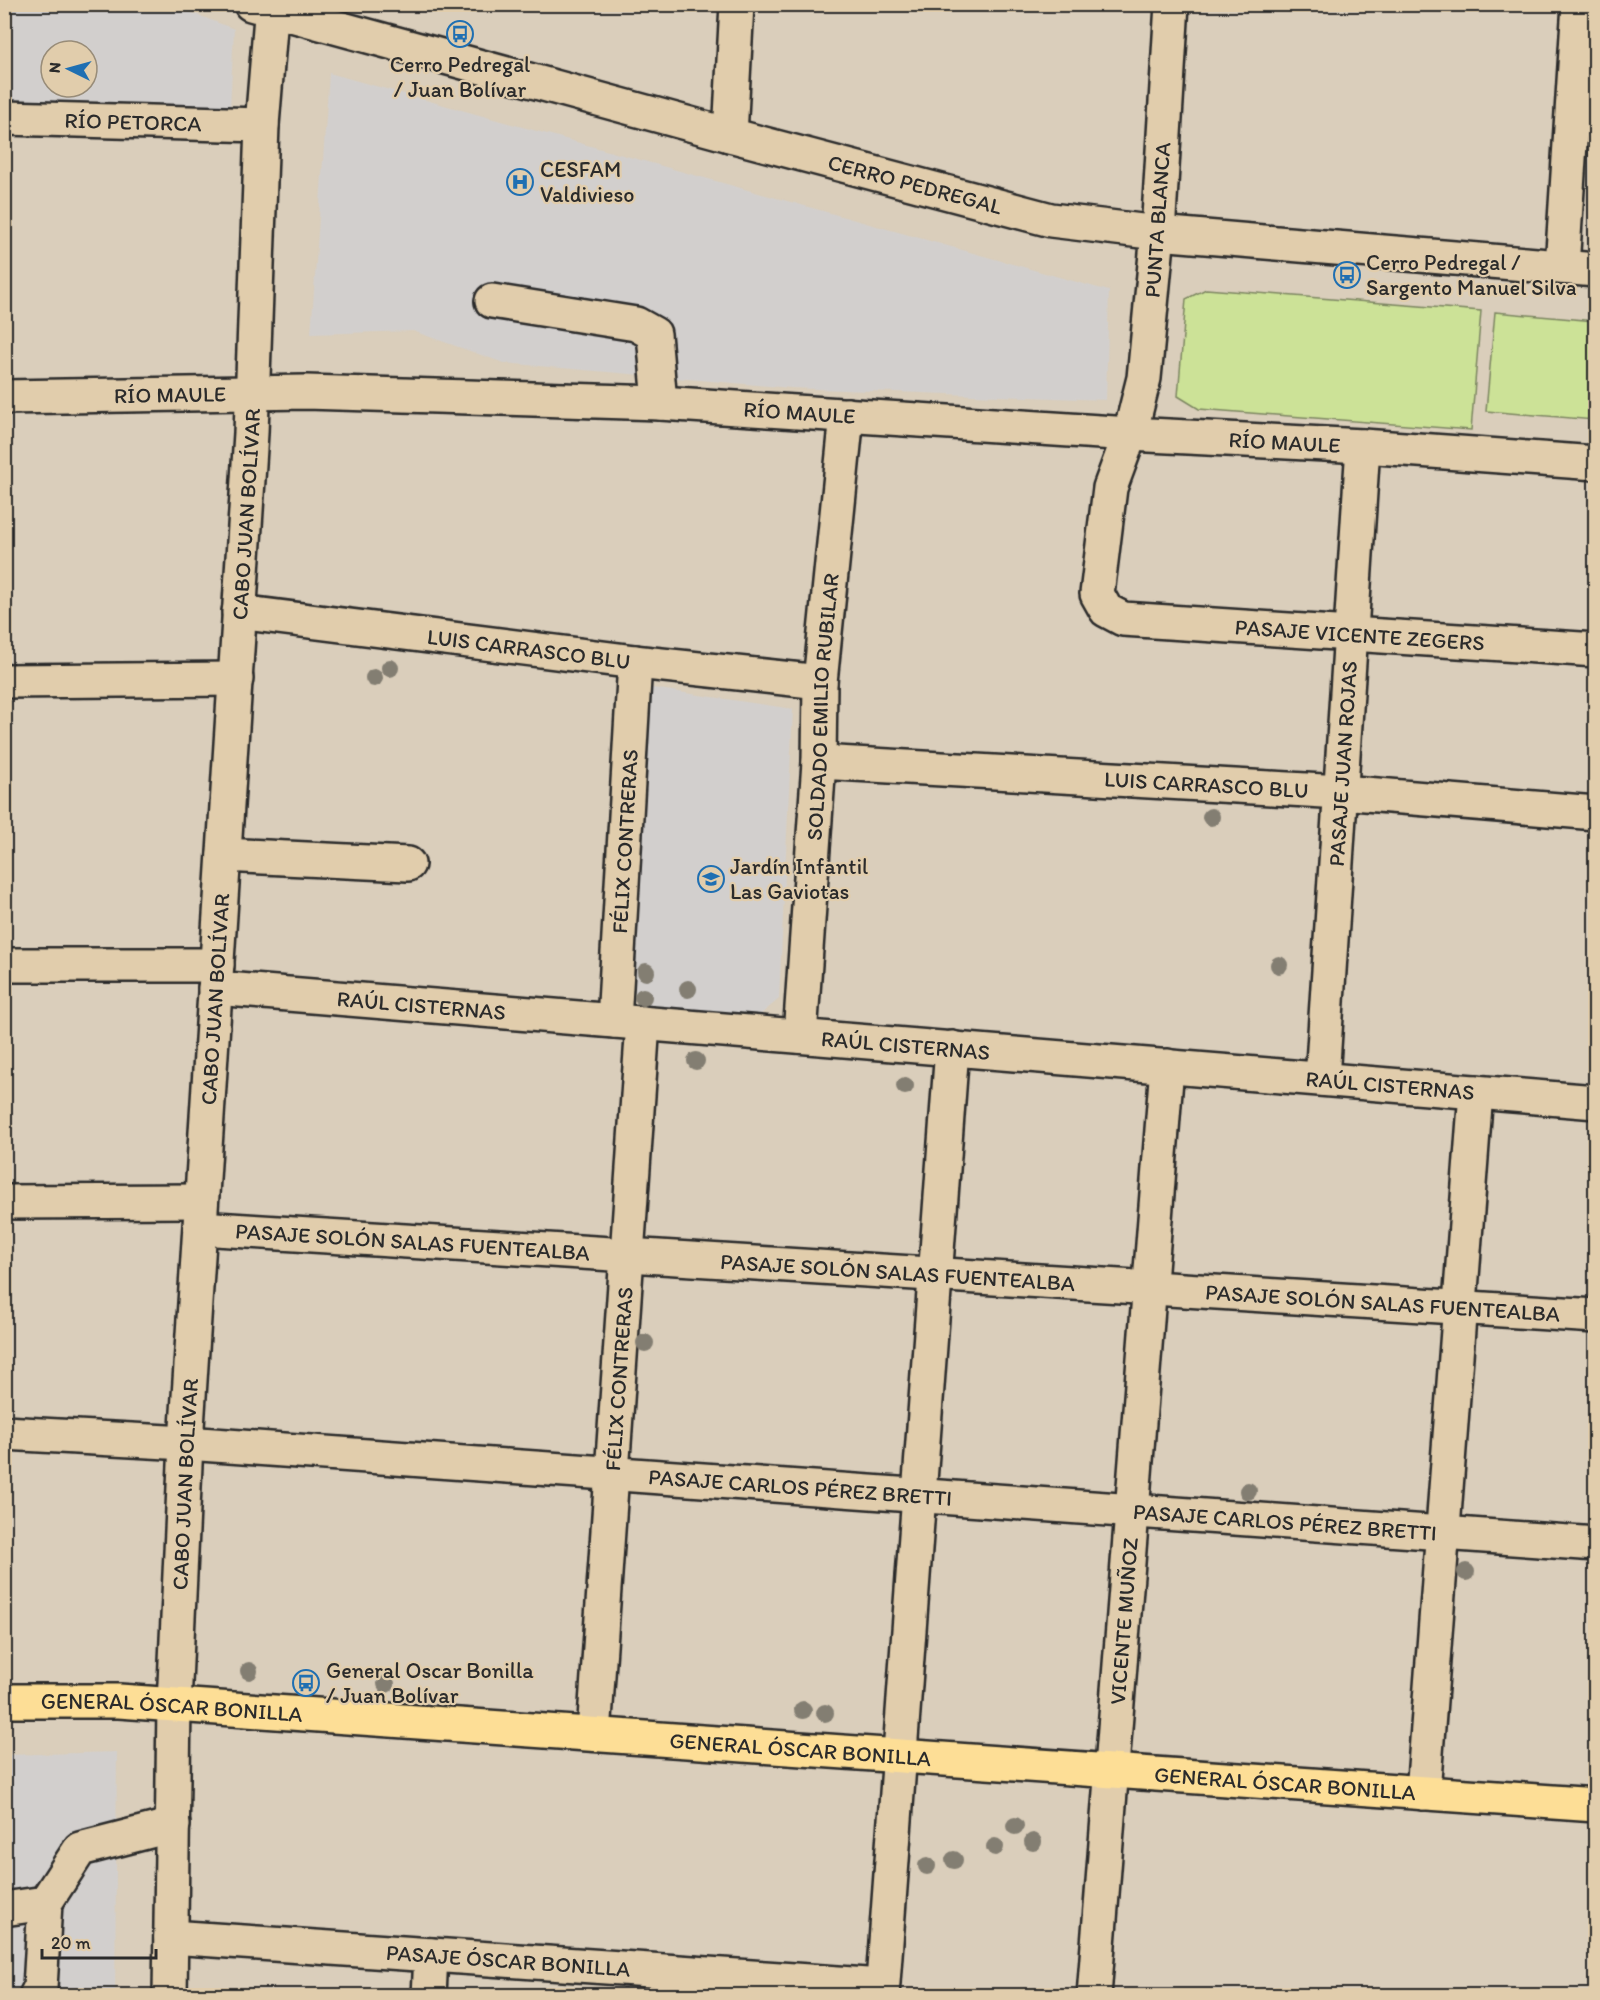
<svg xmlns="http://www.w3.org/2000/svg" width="1600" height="2000" font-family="Itim,sans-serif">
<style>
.built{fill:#d2cfcd;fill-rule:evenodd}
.green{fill:#cce297;stroke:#7c8661;stroke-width:1.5}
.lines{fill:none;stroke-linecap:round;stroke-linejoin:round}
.minor-casing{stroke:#2b2b2b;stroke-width:38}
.major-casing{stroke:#2b2b2b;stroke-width:38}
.minor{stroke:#e1cdac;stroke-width:33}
.major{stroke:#fdde96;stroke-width:33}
.tree{fill:#837e72}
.labels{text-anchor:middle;stroke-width:4.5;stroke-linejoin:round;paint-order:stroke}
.poi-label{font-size:22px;fill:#2b2b2b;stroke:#e1cdac;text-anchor:start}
.street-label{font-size:22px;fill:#2b2b2b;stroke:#e1cdac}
</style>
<rect width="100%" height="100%" fill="#dacebb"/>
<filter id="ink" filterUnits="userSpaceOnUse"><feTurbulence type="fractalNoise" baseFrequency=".0167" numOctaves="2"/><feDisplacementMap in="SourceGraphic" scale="12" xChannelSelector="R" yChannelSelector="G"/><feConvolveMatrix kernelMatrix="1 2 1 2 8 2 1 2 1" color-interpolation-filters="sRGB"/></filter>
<g filter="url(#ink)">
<path class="built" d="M5,5H172L234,29L230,109L5,104ZM51,51H87V87H51Z
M329,73L1109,291L1106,400L791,388L504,363L413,331L311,334Z
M652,688L793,709L779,999L760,1015L647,1005L629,987Z
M117,1752L115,1995H5L4,1755Z"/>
<path class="green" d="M1206,289L1481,311L1471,430L1199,409L1178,396L1186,299Z
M1495,312L1595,321V420L1486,411Z"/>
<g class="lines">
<defs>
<g id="minor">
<path id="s1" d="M251,4L730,135L1051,220L1158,233L1596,270"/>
<path id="s2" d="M1172,4L1158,233L1144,378L1130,434L1110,488L1097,594L1106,610L1123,619L1596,650"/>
<path id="s3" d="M4,118L262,125"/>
<path d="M730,135L737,4"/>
<path d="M1562,267L1579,4"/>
<path d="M492,301L636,324L654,334L660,403"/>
<path id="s4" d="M4,397L306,392L660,403L1130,434L1363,446L1596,463"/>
<path id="s5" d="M239,612L635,662L820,682"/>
<path d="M4,681L236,679"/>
<path id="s6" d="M819,762L1341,792L1596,813"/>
<path d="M224,855L408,864"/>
<path d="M4,965H217"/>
<path id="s7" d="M215,988L1596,1102"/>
<path id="s8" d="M614,1021L635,662"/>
<path id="s9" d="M800,1036L819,762L820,682L847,415"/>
<path id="s10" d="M1322,1079L1363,446"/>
<path d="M4,1202L201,1201"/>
<path id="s11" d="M200,1228L1596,1316"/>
<path id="s12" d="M4,1433L186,1443L1596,1544"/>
<path id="s13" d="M594,1734L643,1023"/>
<path d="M1423,1793L1476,1092"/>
<path d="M4,1909L45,1903"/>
<path id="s14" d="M171,1937L882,1986"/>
<path d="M36,1996L40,1988L45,1903L80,1849L173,1825"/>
<path id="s15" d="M170,1996L174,1705L186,1443L251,433L262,125L272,4"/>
<path d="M429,1996L431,1955"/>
<path d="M882,1996L952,1048"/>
<path id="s16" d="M1094,1996L1167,1066"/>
</g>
<g id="major">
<path id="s17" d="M4,1701H119L1596,1805"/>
</g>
</defs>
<use href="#minor" class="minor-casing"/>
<use href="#major" class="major-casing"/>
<use href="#minor" class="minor"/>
<use href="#major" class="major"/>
</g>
<g class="tree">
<circle cx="390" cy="668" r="9"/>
<circle cx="374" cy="678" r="9"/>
<circle cx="1211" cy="817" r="9"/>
<circle cx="1279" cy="965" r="9"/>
<circle cx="646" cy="972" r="9"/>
<circle cx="688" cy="989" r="9"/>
<circle cx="643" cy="997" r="9"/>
<circle cx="696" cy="1061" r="9"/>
<circle cx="905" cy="1086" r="9"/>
<circle cx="645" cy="1343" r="9"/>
<circle cx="1248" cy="1491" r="9"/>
<circle cx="1466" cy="1572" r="9"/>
<circle cx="249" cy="1671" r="9"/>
<circle cx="386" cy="1684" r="9"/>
<circle cx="803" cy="1710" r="9"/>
<circle cx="825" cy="1713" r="9"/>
<circle cx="1015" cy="1826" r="9"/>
<circle cx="1033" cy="1842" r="9"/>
<circle cx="995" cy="1847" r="9"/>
<circle cx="954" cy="1860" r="9"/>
<circle cx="927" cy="1866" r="9"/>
</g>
</g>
<defs>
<symbol id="bus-ring" viewBox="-11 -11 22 22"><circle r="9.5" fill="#e1cdac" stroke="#1f6fb2" stroke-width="1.5"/><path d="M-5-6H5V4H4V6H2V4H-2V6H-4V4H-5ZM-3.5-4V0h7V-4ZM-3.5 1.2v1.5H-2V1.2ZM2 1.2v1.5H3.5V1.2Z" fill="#1f6fb2"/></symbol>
<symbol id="hospital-ring" viewBox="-11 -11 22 22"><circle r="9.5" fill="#e1cdac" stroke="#1f6fb2" stroke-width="1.5"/><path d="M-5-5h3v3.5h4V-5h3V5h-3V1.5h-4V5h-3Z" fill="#1f6fb2"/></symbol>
<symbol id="school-ring" viewBox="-11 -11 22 22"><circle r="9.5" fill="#e1cdac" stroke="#1f6fb2" stroke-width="1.5"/><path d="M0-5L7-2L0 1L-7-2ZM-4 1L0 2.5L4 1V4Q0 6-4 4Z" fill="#1f6fb2"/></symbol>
</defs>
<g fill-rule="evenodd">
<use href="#bus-ring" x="445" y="19" width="30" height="30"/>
<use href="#hospital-ring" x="505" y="167" width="30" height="30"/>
<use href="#bus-ring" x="1332" y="260" width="30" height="30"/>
<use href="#school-ring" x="696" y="864" width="30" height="30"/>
<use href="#bus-ring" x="291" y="1668" width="30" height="30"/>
</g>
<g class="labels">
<g class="poi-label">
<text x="460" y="72" text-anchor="middle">Cerro Pedregal<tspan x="460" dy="25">/ Juan Bolívar</tspan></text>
<text x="540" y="177">CESFAM<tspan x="540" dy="25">Valdivieso</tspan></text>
<text x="1366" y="270">Cerro Pedregal /<tspan x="1366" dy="25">Sargento Manuel Silva</tspan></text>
<text x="730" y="874">Jardín Infantil<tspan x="730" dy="25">Las Gaviotas</tspan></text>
<text x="326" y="1678">General Oscar Bonilla<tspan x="326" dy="25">/ Juan Bolívar</tspan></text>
</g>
<g class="street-label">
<text dy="8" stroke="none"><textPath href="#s3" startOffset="129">RÍO PETORCA</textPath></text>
<text dy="8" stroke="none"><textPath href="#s1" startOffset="688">CERRO PEDREGAL</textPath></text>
<text transform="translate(1157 220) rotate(-86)" y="8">PUNTA BLANCA</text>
<text dy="8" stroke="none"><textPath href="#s4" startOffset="166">RÍO MAULE</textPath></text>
<text dy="8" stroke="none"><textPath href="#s4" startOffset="796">RÍO MAULE</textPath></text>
<text dy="8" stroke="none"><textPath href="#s4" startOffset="1282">RÍO MAULE</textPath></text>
<text dy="8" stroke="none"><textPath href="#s15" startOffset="1484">CABO JUAN BOLÍVAR</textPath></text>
<text dy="8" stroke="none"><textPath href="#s2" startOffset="872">PASAJE VICENTE ZEGERS</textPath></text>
<text dy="8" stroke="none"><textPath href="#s5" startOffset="292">LUIS CARRASCO BLU</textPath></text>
<text dy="8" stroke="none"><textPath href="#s9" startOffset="330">SOLDADO EMILIO RUBILAR</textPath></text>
<text dy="8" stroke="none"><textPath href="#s10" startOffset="316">PASAJE JUAN ROJAS</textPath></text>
<text dy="8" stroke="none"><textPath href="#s6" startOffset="388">LUIS CARRASCO BLU</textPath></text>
<text dy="8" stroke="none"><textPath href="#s8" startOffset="180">FÉLIX CONTRERAS</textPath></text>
<text dy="8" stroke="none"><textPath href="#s15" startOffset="998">CABO JUAN BOLÍVAR</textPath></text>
<text dy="8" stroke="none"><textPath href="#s7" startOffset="207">RAÚL CISTERNAS</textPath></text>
<text dy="8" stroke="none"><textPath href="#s7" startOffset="693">RAÚL CISTERNAS</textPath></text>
<text dy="8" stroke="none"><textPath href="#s7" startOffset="1179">RAÚL CISTERNAS</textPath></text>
<text dy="8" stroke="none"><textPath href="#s11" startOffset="213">PASAJE SOLÓN SALAS FUENTEALBA</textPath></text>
<text dy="8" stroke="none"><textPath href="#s11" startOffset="699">PASAJE SOLÓN SALAS FUENTEALBA</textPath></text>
<text dy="8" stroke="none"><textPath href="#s11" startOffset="1185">PASAJE SOLÓN SALAS FUENTEALBA</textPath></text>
<text dy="8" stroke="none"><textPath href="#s13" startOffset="356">FÉLIX CONTRERAS</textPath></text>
<text dy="8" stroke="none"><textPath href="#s15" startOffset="512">CABO JUAN BOLÍVAR</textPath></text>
<text dy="8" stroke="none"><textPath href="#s12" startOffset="798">PASAJE CARLOS PÉREZ BRETTI</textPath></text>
<text dy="8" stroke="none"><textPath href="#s12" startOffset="1284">PASAJE CARLOS PÉREZ BRETTI</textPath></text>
<text dy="8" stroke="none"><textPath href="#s16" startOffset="376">VICENTE MUÑOZ</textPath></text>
<text dy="8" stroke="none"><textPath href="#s17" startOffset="168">GENERAL ÓSCAR BONILLA</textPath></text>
<text dy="8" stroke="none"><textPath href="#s17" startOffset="798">GENERAL ÓSCAR BONILLA</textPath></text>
<text dy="8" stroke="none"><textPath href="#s17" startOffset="1284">GENERAL ÓSCAR BONILLA</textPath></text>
<text dy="8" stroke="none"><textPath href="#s14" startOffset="338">PASAJE ÓSCAR BONILLA</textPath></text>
</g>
</g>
<rect width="1600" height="2000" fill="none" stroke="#e1cdac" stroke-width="24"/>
<rect x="12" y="12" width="1576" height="1976" fill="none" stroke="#2b2b2b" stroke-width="2" filter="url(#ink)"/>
<g transform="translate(69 69) rotate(275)"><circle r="28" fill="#e1cdac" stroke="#988c78" stroke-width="1.5"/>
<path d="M0-4.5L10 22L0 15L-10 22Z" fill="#1f6fb2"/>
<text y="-9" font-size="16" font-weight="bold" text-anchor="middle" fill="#2b2b2b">N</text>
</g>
<path d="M42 1949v9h114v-9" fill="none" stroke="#2b2b2b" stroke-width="3"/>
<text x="51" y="1949" font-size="18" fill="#2b2b2b" stroke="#e1cdac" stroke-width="4.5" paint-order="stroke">20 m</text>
</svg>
